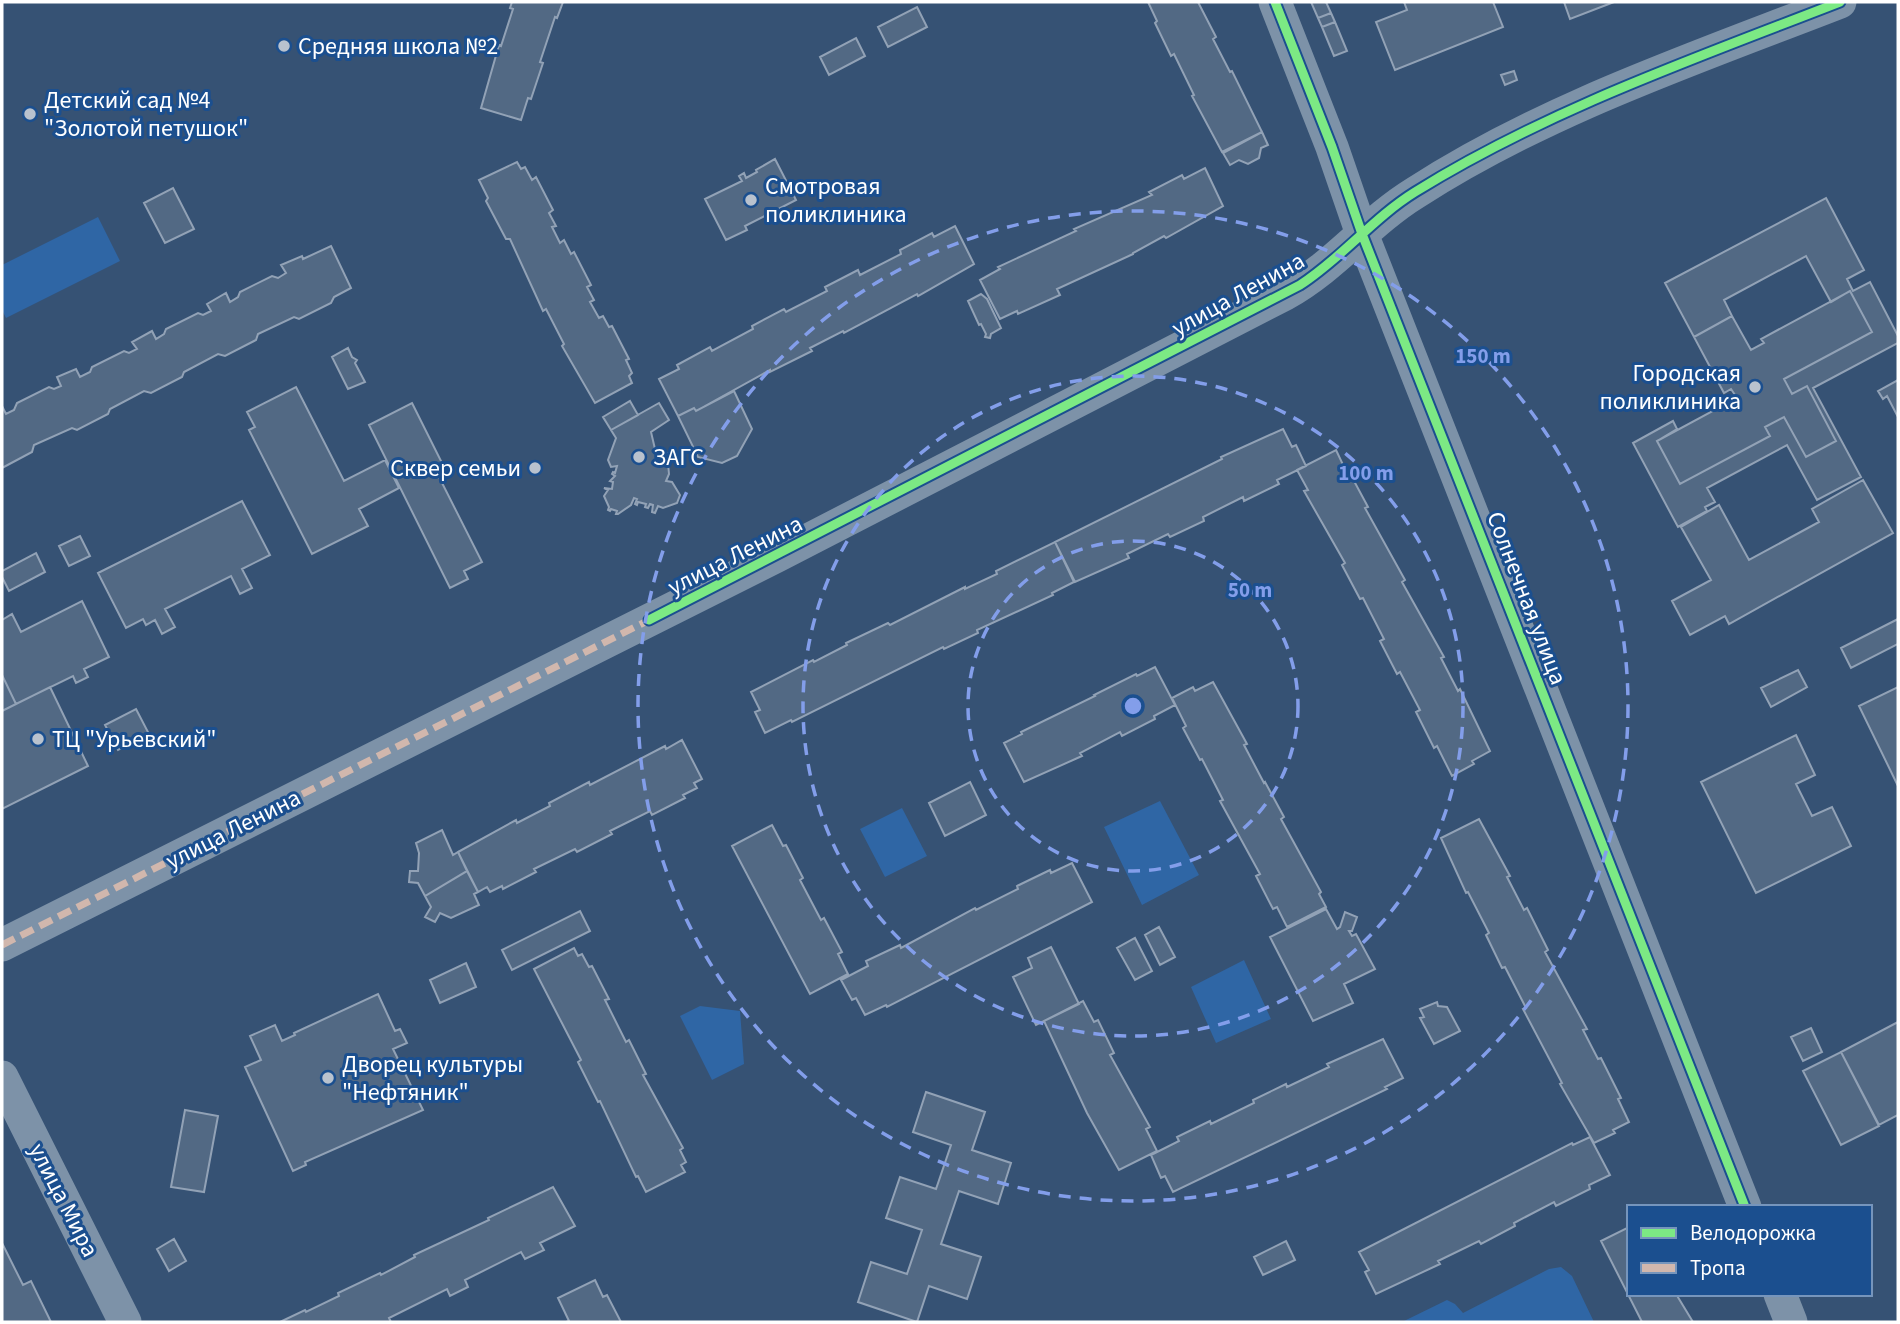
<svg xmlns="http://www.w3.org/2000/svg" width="1900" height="1324" font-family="'Source Sans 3',sans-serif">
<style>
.green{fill:#2f66a5}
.building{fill:#526984;stroke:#92a2b6;stroke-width:2}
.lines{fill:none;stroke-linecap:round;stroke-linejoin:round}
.minor{stroke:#7d92a8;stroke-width:33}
.quiet{stroke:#d1b7ad;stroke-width:7;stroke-dasharray:14 7;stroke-linecap:butt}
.cycleway-casing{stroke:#1b4f8f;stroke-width:13}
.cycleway{stroke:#7ce984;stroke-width:9}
.ring{fill:none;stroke:#839eea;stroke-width:3.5;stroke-dasharray:12 9}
.poi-dot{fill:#b9c2ce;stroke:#1b4f8f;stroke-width:2.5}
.labels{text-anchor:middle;stroke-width:6;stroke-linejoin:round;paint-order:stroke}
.poi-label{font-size:24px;fill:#fff;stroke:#1b4f8f;text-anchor:start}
.street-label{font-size:24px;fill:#fff;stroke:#1b4f8f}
.centre{fill:#839eea;stroke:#1b4f8f;stroke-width:3.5}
.ring-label{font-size:21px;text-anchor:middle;font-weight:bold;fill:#839eea;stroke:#1b4f8f;stroke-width:6;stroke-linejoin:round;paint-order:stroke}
</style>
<rect width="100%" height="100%" fill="#365274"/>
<path class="green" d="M98,217L120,261L6,318L2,310V265Z
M1160,801L1199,875L1142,905L1104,827Z
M902,808L927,856L885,877L860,829Z
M1244,960L1271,1019L1216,1043L1191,987Z
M700,1006L740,1011L744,1064L712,1080L680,1016Z
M1561,1267L1572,1276L1594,1322H1402L1447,1300L1455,1304L1463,1313L1549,1269Z"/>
<path class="building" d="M512,2H563L557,18L555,17L540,62L543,63L531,99L528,98L521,120L481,108L499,45L501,46L513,9L510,8Z
M1148,2H1198L1216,37L1213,39L1230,72L1232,71L1262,132L1222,152L1192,96L1194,95L1174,54L1171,56L1155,23L1157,21Z
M1311,2H1326L1331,13L1318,18Z
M1404,2H1493L1503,27L1395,70L1376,22L1407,10Z
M1564,2H1614L1570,19Z
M917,7L927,27L888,47L878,27Z
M1331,13L1335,22L1322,27L1318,18Z
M1335,22L1347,51L1334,56L1322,27Z
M856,38L865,56L829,75L820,57Z
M1514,71L1517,80L1505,85L1501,75Z
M1262,132L1268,145L1261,148L1259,158L1248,164L1239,160L1230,165L1223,153Z
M775,159L796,200L745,226L747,230L726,240L705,199L742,181L739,176L744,173L746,178L757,172L756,170Z
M517,162L521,169L525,167L532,180L536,177L553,210L549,213L556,226L552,227L560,243L564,240L571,254L574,252L591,285L587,287L594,300L590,302L599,318L603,316L609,327L612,326L629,359L626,360L632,373L629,376L632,383L595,403L562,346L564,344L546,309L543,311L510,239H506L486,201L488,198L479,180Z
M1205,168L1223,206L1166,238L1164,236L1133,253V254L1057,289L1060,295L1018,314L1017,311L1000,319L980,280L1000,269L998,267L1076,231L1074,229L1152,195L1149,192L1182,175L1184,179Z
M173,188L194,229L165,243L144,203Z
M1826,198L1864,270L1847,279L1853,291L1870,282L1898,336V343L1813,388L1861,477L1817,500L1787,445L1707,488L1715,502L1705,507L1707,511L1678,527L1633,443L1673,421L1677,429L1657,441L1680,484L1770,436L1765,427L1784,417L1806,457L1836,441L1807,386L1792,394L1784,379L1872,332L1850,291L1831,302L1806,256L1724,300L1732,316L1694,337L1665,283Z
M955,226L974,264L918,296L917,294L844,333L843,331L810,348L812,351L770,372V370L696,411L694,408L678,416L659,379L679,369L677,365L710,347L712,351L753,329L752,326L784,309L786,312L827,291L825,287L858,270L860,275L901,254L900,250L932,233L934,237Z
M331,246L351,288L334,297L331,303L299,319L294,317L258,334L256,340L225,356L218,354L184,372L182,377L151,393L144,391L110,409L108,414L77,430L72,428L34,445L32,452L2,468V406L6,414L14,410L17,403L49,387L54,389L61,386L57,377L76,369L80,377L90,372L92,367L124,351L129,353L137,349L132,342L152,331L156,339L164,334L166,329L198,313L203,315L211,311L207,304L226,293L230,302L238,297L240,292L272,276L278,278L286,273L281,265L302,256L303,259Z
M1850,291L1872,332L1784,379L1792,394L1807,386L1836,441L1806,457L1784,417L1765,427L1770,436L1680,484L1657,441L1737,398L1731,389L1724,393L1694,337L1732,316L1751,350L1764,343L1761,339Z
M981,294L987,299L1001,328L991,334L990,338L985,337L986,334L981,324L979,325L968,301Z
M348,348L352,357L357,360L355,363L365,382L348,389L332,357Z
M1898,380V417L1887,396L1883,399L1878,391Z
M296,387L344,481L385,460L399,488L359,509L368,526L312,554L249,430L255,427L247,412Z
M734,391L752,429L737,456L722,463L698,457L678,416L694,408L696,411Z
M630,401L638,415L611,430L603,417Z
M412,403L445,469L437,473L482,562L464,571L468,579L450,588L369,425Z
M659,403L669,420L651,432L655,449L666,455L668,453L670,461L672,462L668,463L669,474L666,481L672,482L680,495L677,503L663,508L658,506L655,513L652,512L653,505L650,504L648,508L645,507L646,504L638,502L637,505L635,504L637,499L634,498L631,505L618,514H616L617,511L611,509L610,511L608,510L609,507L604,496L608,490L604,488L612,489L613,482L610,481L615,476L612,474L613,472L615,473L617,466L611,467L608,460L616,438L611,430Z
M1283,429L1292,447L1296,445L1306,466L1277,480L1279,484L1244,501L1243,497L1203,517L1204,521L1170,537L1168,534L1127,554L1129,558L1075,582L1055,542L1222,459L1221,457Z
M1336,450L1344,467L1346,466L1368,507L1365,508L1405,580L1402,582L1444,657L1441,658L1458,691L1460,689L1490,751L1472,761L1474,764L1452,776L1437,746L1434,748L1416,712L1420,710L1400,672L1397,674L1380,641L1384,639L1363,598L1360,599L1342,565L1345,563L1304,491L1308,490L1297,470Z
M1863,480L1893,533L1729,624L1725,616L1690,635L1672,601L1711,580L1681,527L1719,505L1749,560L1819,522L1812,509Z
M242,501L270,555L242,569L252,588L240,594L231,576L165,609L175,627L162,634L155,620L146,625L143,619L126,628L98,573Z
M80,536L90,556L69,566L59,546Z
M1055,542L1074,582L1052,593L1053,595L977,630L978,633L944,649L943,647L792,722L791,720L765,733L755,712L760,710L751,692L813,660L814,662L847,645L846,643L888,623L890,625L965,587V589L997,574L996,571Z
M36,553L45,572L9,591L2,577V571Z
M82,601L109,657L84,669L88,677L76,683L73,676L16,704L2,675V620L12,614L21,632Z
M1898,619V644L1851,668L1841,648Z
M1155,667L1175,705L1154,716L1155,719L1122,736L1120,732L1080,753L1082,756L1024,782L1004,743L1022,734L1021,732L1095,696L1094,695L1136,674L1137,676Z
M1798,670L1807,687L1771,707L1761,688Z
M2,675L16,704L2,711Z
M1213,682L1247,744L1244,745L1264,783L1265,782L1284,817L1281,819L1321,892L1319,894L1326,907L1287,927L1277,907L1273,909L1256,876L1260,874L1220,801L1223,800L1202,759L1200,760L1183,728L1186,726L1172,698L1193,687L1195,691Z
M50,687L88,766L2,809V711Z
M1898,687V786L1859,706Z
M136,709L149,734L118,750L105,725Z
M1796,735L1815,775L1796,784L1812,816L1832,807L1851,846L1756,893L1701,782Z
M682,740L702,779L694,783L697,788L683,795L685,798L652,815L650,811L610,831L612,834L577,852L575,849L534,869L536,872L503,889L502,886L490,892L487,887L478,892L458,852L516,820L517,823L550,806L549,803L589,782L590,785L665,746L666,749Z
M970,782L986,815L945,836L929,803Z
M1479,819L1510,876L1507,877L1524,910L1527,908L1548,950L1545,952L1587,1029L1583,1030L1598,1059L1601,1058L1621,1098L1618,1099L1629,1122L1613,1130L1615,1133L1594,1143L1560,1084L1562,1083L1523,1009L1526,1008L1505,967L1502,968L1486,935L1489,933L1468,892L1466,893L1441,838Z
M772,825L783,846L786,845L803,878L800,880L821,920L824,918L842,952L838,954L848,974L810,994L732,846Z
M442,830L453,855L458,852L467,871L425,896L418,883L409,882L410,871H418L419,853L416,843Z
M1072,863L1092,902L887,1007L886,1005L865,1015L856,998L852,1000L841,980L868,966L866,961L900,945L901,948L975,908L976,910L1018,889L1017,886L1050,870L1051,873Z
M467,871L478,892L474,894L479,905L451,918L440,913L435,922L425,917L431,907L425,896Z
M1326,909L1337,929L1340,927L1345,912L1357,917L1352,931H1349L1352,936L1356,934L1375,969L1344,984L1353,1003L1313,1021L1270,937Z
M580,911L590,931L512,970L502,950Z
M1159,927L1175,957L1160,965L1145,935Z
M1135,938L1152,971L1135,980L1117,948Z
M1051,947L1079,1004L1036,1025L1013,977L1032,968L1028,958Z
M574,948L578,956L582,954L589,967L592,966L609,999L605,1000L626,1042L629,1040L646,1074L643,1075L683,1148L680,1150L686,1162L681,1165L685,1172L646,1192L638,1176L636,1177L600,1101L598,1102L578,1062L581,1060L534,969Z
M466,963L476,987L440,1003L430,980Z
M378,994L395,1031L400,1029L407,1043L393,1049L423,1110L305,1162L306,1165L293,1171L245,1067L261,1060L250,1036L275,1025L282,1041L295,1035L294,1033Z
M1083,1001L1094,1022L1098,1020L1114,1053L1110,1055L1150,1127L1146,1129L1157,1151L1119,1170L1087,1113L1044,1021Z
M1437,1002L1438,1006L1447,1007L1460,1031L1434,1044L1420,1018L1424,1017L1420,1009Z
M1898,1022V1115L1879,1125L1841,1052Z
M1811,1028L1822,1052L1803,1061L1791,1037Z
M1383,1039L1403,1078L1385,1087L1387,1089L1173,1192L1165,1176L1161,1178L1151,1155L1179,1141L1177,1137L1210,1121L1211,1124L1254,1103L1253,1100L1286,1084L1287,1087L1329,1067L1327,1064Z
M1841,1052L1879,1126L1841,1145L1803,1071Z
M926,1092L985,1112L972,1150L1011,1163L998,1204L959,1191L941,1244L981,1257L967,1299L929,1286L917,1322L858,1302L871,1262L907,1274L922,1230L886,1218L900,1177L936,1189L951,1145L913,1132Z
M185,1110L218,1116L204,1192L171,1187Z
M1590,1137L1610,1175L1589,1185L1590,1189L1556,1206L1554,1202L1514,1223L1515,1226L1481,1244L1479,1241L1438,1261L1440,1264L1376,1294L1365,1272L1369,1270L1359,1252L1572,1143L1573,1145Z
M553,1187L575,1226L540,1243L544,1250L525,1259L521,1252L465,1280L468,1287L450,1296L447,1289L389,1318L391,1322H280L305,1310L306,1312L339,1296L338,1293L380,1273L381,1275L415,1257L414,1255L489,1220L488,1218Z
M1629,1227V1294H1676L1693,1322H1642L1601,1241Z
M174,1239L186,1261L169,1271L157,1249Z
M1286,1241L1295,1260L1263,1275L1254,1257Z
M2,1243L23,1285L31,1281L51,1322H2Z
M595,1280L603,1297L607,1295L621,1322H566L569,1321L558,1298Z"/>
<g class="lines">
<path class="minor" d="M1275,2L1332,147L1362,234L1745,1207
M2,945L777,556L1285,294C1334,267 1368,222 1415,193C1545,109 1696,58 1840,2
M2,1077L125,1322
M1780,1294L1791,1322"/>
<path class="quiet" d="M2,945L649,620"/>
<defs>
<path id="cycleway" d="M1275,2L1332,147L1362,234L1745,1207
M649,620L1300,285C1342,258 1373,218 1415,192C1547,110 1696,58 1840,2"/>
</defs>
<use href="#cycleway" class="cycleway-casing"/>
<use href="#cycleway" class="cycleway"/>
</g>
<g class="ring">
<circle cx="1133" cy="706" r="165"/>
<circle cx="1133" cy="706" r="330"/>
<circle cx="1133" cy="706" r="495"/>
</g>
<g class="poi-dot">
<circle cx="284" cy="46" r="7"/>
<circle cx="30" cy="114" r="7"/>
<circle cx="751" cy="200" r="7"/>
<circle cx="1755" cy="387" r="7"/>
<circle cx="639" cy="457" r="7"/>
<circle cx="535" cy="468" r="7"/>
<circle cx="38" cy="739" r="7"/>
<circle cx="328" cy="1078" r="7"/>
</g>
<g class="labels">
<g class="poi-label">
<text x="298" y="54">Средняя школа №2</text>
<text x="44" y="108">Детский сад №4<tspan x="44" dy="28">"Золотой петушок"</tspan></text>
<text x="765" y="194">Смотровая<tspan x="765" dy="28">поликлиника</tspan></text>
<text x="1741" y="381" text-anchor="end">Городская<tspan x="1741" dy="28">поликлиника</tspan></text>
<text x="653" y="465">ЗАГС</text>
<text x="521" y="476" text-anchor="end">Сквер семьи</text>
<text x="52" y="747">ТЦ "Урьевский"</text>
<text x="342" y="1072">Дворец культуры<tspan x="342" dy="28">"Нефтяник"</tspan></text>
</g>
<g class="street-label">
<text transform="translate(1238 294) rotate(-29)" y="8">улица Ленина</text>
<text transform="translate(735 555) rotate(-27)" y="8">улица Ленина</text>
<text transform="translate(1527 598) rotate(69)" y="8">Солнечная улица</text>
<text transform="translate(233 829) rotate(-27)" y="8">улица Ленина</text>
<text transform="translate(64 1200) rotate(63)" y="8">улица Мира</text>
</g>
</g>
<circle cx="1133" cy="706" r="10" class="centre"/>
<g class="ring-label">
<text x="1483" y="363">150 m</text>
<text x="1366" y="480">100 m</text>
<text x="1250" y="597">50 m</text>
</g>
<rect width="1900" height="1324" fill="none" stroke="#ffffff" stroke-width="7"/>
<rect x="1627" y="1205" width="245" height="91" fill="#1b4f8f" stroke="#7695bc" stroke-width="2"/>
<rect x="1641" y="1228" width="35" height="10" fill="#7ce984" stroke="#7695bc" stroke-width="2"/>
<text x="1690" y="1240" font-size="21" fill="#ffffff">Велодорожка</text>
<rect x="1641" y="1263" width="35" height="10" fill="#d1b7ad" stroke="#7695bc" stroke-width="2"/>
<text x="1690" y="1275" font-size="21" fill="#ffffff">Тропа</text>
</svg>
